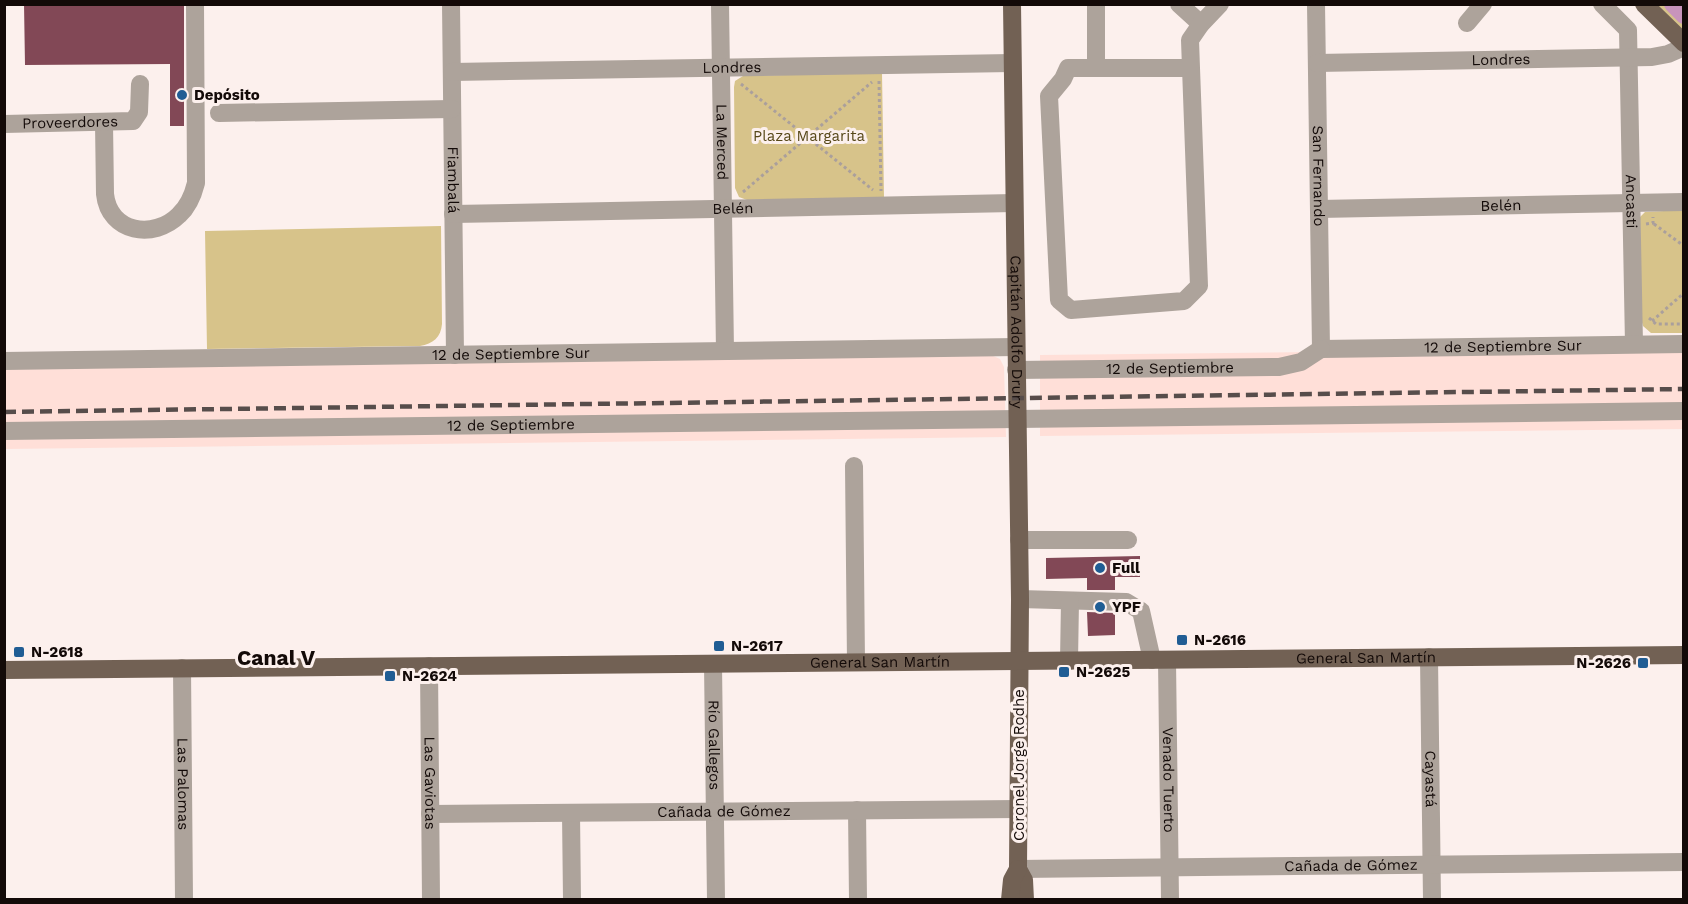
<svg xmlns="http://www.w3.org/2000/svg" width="1688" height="904" font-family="'Work Sans',sans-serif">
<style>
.built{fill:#ffdfd8}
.green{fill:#d7c38a}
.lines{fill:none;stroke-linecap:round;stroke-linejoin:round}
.canal{stroke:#c894bb;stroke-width:16}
.building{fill:#824856}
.path{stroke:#aa9f9c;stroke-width:3;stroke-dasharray:3 3;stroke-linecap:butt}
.minor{stroke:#ada39b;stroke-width:18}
.major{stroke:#726154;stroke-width:18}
.rail{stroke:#574d4b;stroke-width:4.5;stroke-dasharray:12 6;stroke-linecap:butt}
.poi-dot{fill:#205d94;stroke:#fcf0ed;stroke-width:2}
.labels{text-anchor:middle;stroke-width:6;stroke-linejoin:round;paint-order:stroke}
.street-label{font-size:15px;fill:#130a08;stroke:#fcf0ed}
.poi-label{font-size:15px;font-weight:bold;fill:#130a08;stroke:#fcf0ed;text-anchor:start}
.park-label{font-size:15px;fill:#564718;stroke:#fcf0ed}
.district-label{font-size:21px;font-weight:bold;fill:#130a08;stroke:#fcf0ed}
</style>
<rect width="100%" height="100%" fill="#fcf0ed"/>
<path class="built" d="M1683,348V429L1040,436V355Z
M991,355L1000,359L1004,367L1006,437L5,449L4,369Z"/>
<path class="green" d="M1655,5H1683V33Z
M882,73L884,198L747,200L739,197L735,188L734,87L735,81L743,76Z
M1683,210V333H1651L1643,326L1641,319L1640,217L1645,212Z
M441,226L442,324C441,337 433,344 420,346L207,349L205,231Z"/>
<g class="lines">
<path class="canal" d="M1672,4L1684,16"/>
</g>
<path class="building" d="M24,4H184V126H170V64L25,65Z
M1140,556V577H1115V590H1087V578L1046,579V558Z
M1087,612L1115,613V635L1088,636Z"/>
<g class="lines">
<path class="path" d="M879,81L881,191
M741,84L873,190
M743,192L872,82
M1646,224L1653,223V217
M1654,224L1684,246
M1649,318L1656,324H1684
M1652,321L1684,293"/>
<g class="minor">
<path id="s1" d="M451,4L455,355"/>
<path id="s2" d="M720,4L725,351"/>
<path d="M1096,4V68"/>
<path d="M1179,4L1201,24"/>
<path id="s3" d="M1316,4L1321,349"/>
<path id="s4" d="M1602,4L1628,30L1634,344"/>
<path d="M1467,23L1483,4"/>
<path id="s5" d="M1317,63L1652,57L1668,54L1684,47"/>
<path d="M1191,68H1068L1063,79L1049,96L1059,300L1071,310L1184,301L1199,286L1191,68L1190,40L1201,24L1220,4"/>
<path id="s6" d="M452,72L1012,63"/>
<path d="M219,113L452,109"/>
<path d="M104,123L105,194C109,233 154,240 179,215C189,206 193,195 196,183L195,4"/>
<path id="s7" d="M4,124L133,121L139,112L140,84"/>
<path id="s8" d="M1319,209L1684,202"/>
<path id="s9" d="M453,214L1014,203"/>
<path id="s10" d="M1321,349L1684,344"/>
<path id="s11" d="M4,361L1016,347"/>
<path id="s12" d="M1016,370L1279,367L1301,362L1321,349"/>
<path id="s13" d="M4,431L1684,411"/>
<path d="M854,466L856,662"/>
<path d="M1019,540H1128"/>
<path d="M1020,599L1126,602L1141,611L1152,660"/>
<path id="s14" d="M1429,657L1432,900"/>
<path id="s15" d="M1167,660L1170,900"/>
<path d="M1069,661L1070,601"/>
<path id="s16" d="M713,664L716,900"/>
<path id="s17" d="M429,666L431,900"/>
<path id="s18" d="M182,668L184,900"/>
<path d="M857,810L858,900"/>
<path d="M571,813L572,900"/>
<path id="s19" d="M430,814L1019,809"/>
<path id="s20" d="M1018,869L1684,862"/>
</g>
<g class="major">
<path id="s21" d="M1012,4L1020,599L1018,869L1024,880L1025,900"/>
<path d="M1644,4L1684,43"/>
<path id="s22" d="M4,670L1684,655"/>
<path d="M1010,900L1012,880L1018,869"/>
</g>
<path class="rail" d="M4,412L1684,389"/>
</g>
<g class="poi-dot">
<circle cx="182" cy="95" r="6"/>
<circle cx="1100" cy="568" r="6"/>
<circle cx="1100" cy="607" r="6"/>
<rect x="1176" y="634" width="12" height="12" rx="3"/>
<rect x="713" y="640" width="12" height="12" rx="3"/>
<rect x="13" y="646" width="12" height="12" rx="3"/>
<rect x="1637" y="657" width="12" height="12" rx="3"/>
<rect x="1058" y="666" width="12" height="12" rx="3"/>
<rect x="384" y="670" width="12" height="12" rx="3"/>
</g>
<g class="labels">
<g class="street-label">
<text dy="5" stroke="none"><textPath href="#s5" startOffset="184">Londres</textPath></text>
<text dy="5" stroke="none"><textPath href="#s6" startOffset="280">Londres</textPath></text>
<text dy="5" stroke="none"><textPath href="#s7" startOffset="66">Proveerdores</textPath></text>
<text dy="5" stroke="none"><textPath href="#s2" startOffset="138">La Merced</textPath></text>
<text dy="5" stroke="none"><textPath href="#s3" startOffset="172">San Fernando</textPath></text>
<text dy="5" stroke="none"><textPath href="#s1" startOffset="176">Fiambalá</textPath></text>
<text dy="5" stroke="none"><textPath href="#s4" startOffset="208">Ancasti</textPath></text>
<text dy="5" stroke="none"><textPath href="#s8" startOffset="182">Belén</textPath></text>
<text dy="5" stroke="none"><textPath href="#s9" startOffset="280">Belén</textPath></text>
<text dy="5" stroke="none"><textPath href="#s21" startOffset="328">Capitán Adolfo Drury</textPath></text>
<text dy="5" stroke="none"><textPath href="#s10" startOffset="182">12 de Septiembre Sur</textPath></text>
<text dy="5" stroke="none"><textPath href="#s11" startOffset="507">12 de Septiembre Sur</textPath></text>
<text dy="5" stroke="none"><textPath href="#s12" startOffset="154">12 de Septiembre</textPath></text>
<text dy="5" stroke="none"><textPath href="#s13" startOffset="507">12 de Septiembre</textPath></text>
<text dy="5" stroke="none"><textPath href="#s22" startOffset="1362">General San Martín</textPath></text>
<text dy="5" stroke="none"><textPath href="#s22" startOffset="876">General San Martín</textPath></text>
<text dy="5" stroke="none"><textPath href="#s16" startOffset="81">Río Gallegos</textPath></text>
<text transform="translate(1019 765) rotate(-90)" y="5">Coronel Jorge Rodhe</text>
<text dy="5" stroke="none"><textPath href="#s14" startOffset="122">Cayastá</textPath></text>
<text dy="5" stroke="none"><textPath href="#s15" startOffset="120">Venado Tuerto</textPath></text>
<text dy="5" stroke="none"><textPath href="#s17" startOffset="117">Las Gaviotas</textPath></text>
<text dy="5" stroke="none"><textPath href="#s18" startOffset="116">Las Palomas</textPath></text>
<text dy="5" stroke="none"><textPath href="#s19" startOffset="294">Cañada de Gómez</textPath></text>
<text dy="5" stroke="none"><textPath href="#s20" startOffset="333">Cañada de Gómez</textPath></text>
</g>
<g class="poi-label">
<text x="194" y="100">Depósito</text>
<text x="1112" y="573">Full</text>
<text x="1112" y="612">YPF</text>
<text x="1194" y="645">N-2616</text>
<text x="731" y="651">N-2617</text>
<text x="31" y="657">N-2618</text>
<text x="1631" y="668" text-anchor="end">N-2626</text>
<text x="1076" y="677">N-2625</text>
<text x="402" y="681">N-2624</text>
</g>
<g class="park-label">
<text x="809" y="141">Plaza Margarita</text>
</g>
<g class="district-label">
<text x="276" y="665">Canal V</text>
</g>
</g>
<rect width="1688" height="904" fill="none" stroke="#130a08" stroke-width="12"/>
</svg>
